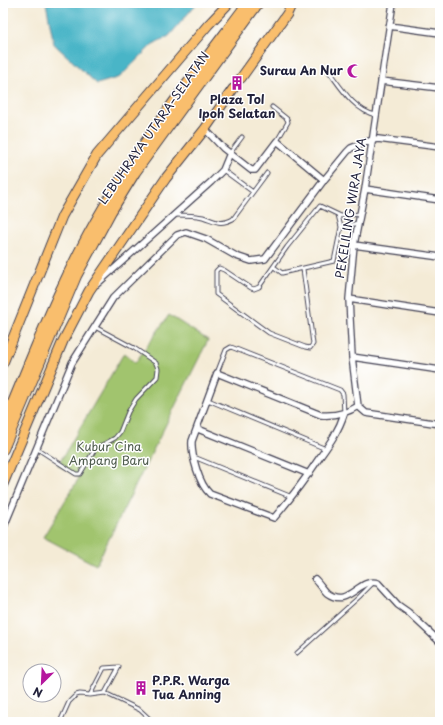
<svg xmlns="http://www.w3.org/2000/svg" width="443" height="725" font-family="'Playpen Sans',sans-serif">
<style>
.green{fill:#a1c46e;stroke:#627354}
.water{fill:#4ab5c7;stroke:#366c81}
.lines{fill:none;stroke-linecap:round;stroke-linejoin:round}
.service-casing{stroke:#424052;stroke-width:5}
.minor-casing{stroke:#424052;stroke-width:8}
.primary-casing{stroke:#424052;stroke-width:11}
.motorway-casing{stroke:#424052;stroke-width:12}
.service{stroke:#fff;stroke-width:3}
.minor{stroke:#fff;stroke-width:5.5}
.primary{stroke:#f9be6d;stroke-width:9}
.motorway{stroke:#f9be6d;stroke-width:10}
.labels{text-anchor:middle;stroke-width:3;stroke-linejoin:round;paint-order:stroke}
.poi-label{font-size:12px;font-weight:bold;fill:#22223b;stroke:#fff;text-anchor:end}
.street-label{font-size:12px;fill:#22223b;stroke:#fff}
.park-label{font-size:12px;fill:#4e5b4d;stroke:#fff}
</style>
<rect width="100%" height="100%" fill="#fff"/>
<filter id="ink" filterUnits="userSpaceOnUse"><feTurbulence type="fractalNoise" baseFrequency=".025" numOctaves="2"/><feDisplacementMap in="SourceGraphic" scale="8" xChannelSelector="R" yChannelSelector="G"/><feConvolveMatrix kernelMatrix="1 2 1 2 8 2 1 2 1" color-interpolation-filters="sRGB"/></filter>
<filter id="wash" filterUnits="userSpaceOnUse"><feTurbulence type="fractalNoise" baseFrequency=".012" numOctaves="4" result="noise"/><feDisplacementMap in="SourceGraphic" scale="16" xChannelSelector="R" yChannelSelector="G"/><feGaussianBlur stdDeviation="0.9" result="paint"/><feColorMatrix in="noise" values="0 0 0 0 0 0 0 0 0 0 0 0 0 0 0 0 0 1.4 0 .05"/><feComposite in="paint" operator="in"/></filter>
<g filter="url(#wash)">
<rect width="100%" height="100%" fill="#f4ebd6"/>
<path class="green" d="M169,315L208,340L96,565L43,537L79,478L58,465L124,353L135,363Z"/>
<path class="water" d="M46,3H197L169,36L153,44L120,77L97,84L54,44Z"/>
</g>
<g filter="url(#ink)">
<g class="lines">
<defs>
<path id="service" d="M327,69C340,86 354,111 376,115
M272,107L287,119L288,122L277,141
M230,153L242,137
M223,170L253,192
M175,215C185,215 194,215 203,217C216,221 219,226 233,219L267,173
M338,215L341,227
M274,267L282,273L334,261L341,227L358,223
M303,269L313,344L310,348L305,347L269,333L216,294V271L219,268L224,270L251,288L254,289L259,287L287,247L320,206L341,216L360,214
M217,373L226,350L231,347L340,390L343,394L344,414
M208,400L326,449
M36,448L76,474H80L95,449L115,438L120,432L128,412L136,399L157,377L158,369L156,363L134,348L95,327
M194,457L292,497
M297,653L359,597L373,583
M90,695L104,668L119,667L105,693
M60,722L69,702L76,695L80,694L90,695L105,693L140,710L153,722"/>
<path id="minor" d="M393,3L365,189L354,245L349,299L352,357L358,406L366,413L440,424
M389,26L440,33
M381,81L440,88
M205,129L223,148L251,170H255L277,141L324,180
M365,189L440,200
M354,245L440,257
M97,284L211,182L223,170L230,153
M349,299L440,313
M352,357L440,370
M344,414C339,430 330,443 320,457C306,478 291,498 274,518L210,494C199,484 191,455 192,441L217,373L321,415C335,416 346,414 358,406
M198,429L309,474
M3,529L72,363L113,298L177,235L186,232L206,239L236,256L251,261L265,259L324,180L347,152L351,148L372,140L378,139L440,147
M315,579C319,583 323,589 327,593C349,609 358,577 378,583L398,605L408,612L440,642"/>
<path id="primary" d="M241,78L287,14L292,3
M3,363L62,216L97,155L208,25L229,3
M3,484L63,341L89,291L166,178L205,129L233,89"/>
<path id="motorway" d="M3,427C34,353 62,278 103,209C146,136 198,70 248,3
M3,449L76,276L111,211L135,172L258,3"/>
</defs>
<use href="#service" class="service-casing"/>
<use href="#minor" class="minor-casing"/>
<use href="#primary" class="primary-casing"/>
<use href="#motorway" class="motorway-casing"/>
<use href="#service" class="service"/>
<use href="#minor" class="minor"/>
<use href="#primary" class="primary"/>
<use href="#motorway" class="motorway"/>
</g>
</g>
<defs>
<symbol id="mosque-bare" viewBox="-9 -9 18 18"><path d="M3.5-4.9A6 6 0 1 0 3.5 4.9A5 5 0 1 1 3.5-4.9Z" fill="#b5179e" stroke="#fff" stroke-width="2.5" paint-order="stroke"/></symbol>
<symbol id="building-bare" viewBox="-9 -9 18 18"><path d="M-4-6H4V6H1V3H-1V6H-4ZM-2.5-4.3h1.7v1.8h-1.7ZM.8-4.3h1.7v1.8H.8ZM-2.5-1h1.7V.8h-1.7ZM.8-1h1.7V.8H.8Z" fill="#b5179e" stroke="#fff" stroke-width="2.5" paint-order="stroke"/></symbol>
</defs>
<g fill-rule="evenodd">
<use href="#mosque-bare" x="344" y="61" width="20" height="20"/>
<use href="#building-bare" x="227" y="73" width="20" height="20"/>
<use href="#building-bare" x="131" y="678" width="20" height="20"/>
</g>
<g class="labels">
<g class="poi-label">
<text x="343" y="75">Surau An Nur</text>
<text x="237" y="104" text-anchor="middle">Plaza Tol<tspan x="237" dy="14">Ipoh Selatan</tspan></text>
<text x="152" y="685" text-anchor="start">P.P.R. Warga<tspan x="152" dy="14">Tua Anning</tspan></text>
</g>
<g class="street-label">
<text transform="translate(154 128) rotate(-55)" y="4">LEBUHRAYA UTARA–SELATAN</text>
<text transform="translate(351 208) rotate(-81)" y="4">PEKELILING WIRA JAYA</text>
</g>
<g class="park-label">
<text x="109" y="451">Kubur Cina<tspan x="109" dy="14">Ampang Baru</tspan></text>
</g>
</g>
<rect width="443" height="725" fill="none" stroke="#fff" stroke-width="16"/>
<g transform="translate(42 683) rotate(204)"><circle r="19" fill="#ffffff" stroke="#a7a7b1"/>
<path d="M0-3L7 15L0 10L-7 15Z" fill="#b5179e"/>
<text y="-6" font-size="11" font-weight="bold" text-anchor="middle" fill="#22223b">N</text>
</g>
</svg>
